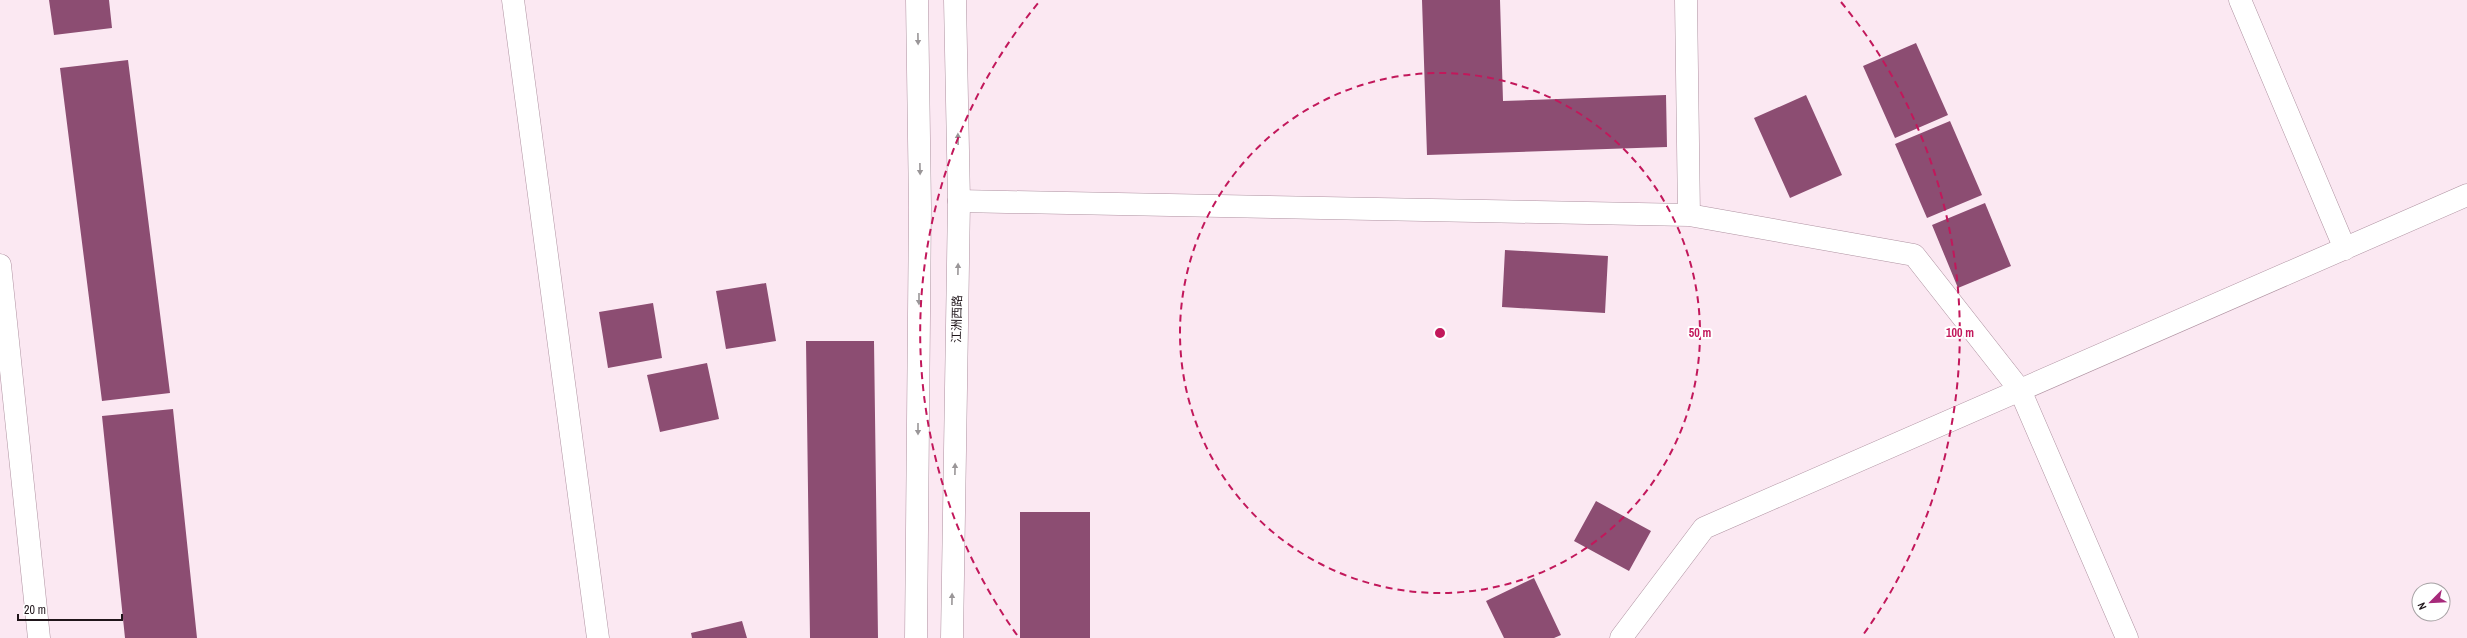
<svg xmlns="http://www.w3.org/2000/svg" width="2467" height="638" font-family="'Archivo Narrow','Noto Sans SC',sans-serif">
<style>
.building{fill:#8c4d72}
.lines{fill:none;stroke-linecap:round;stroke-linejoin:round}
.minor-casing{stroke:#af92a1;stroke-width:23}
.secondary-casing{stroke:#af92a1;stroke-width:23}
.minor{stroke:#fff;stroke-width:22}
.secondary{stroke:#fff;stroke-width:22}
.oneway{fill:#9a9698}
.ring{fill:none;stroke:#c2185b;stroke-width:2;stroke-dasharray:7 5}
.labels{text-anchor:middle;stroke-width:4;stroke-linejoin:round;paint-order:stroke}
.street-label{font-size:12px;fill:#1f151a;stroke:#fff}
.centre{fill:#c2185b;stroke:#fff;stroke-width:2}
.ring-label{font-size:12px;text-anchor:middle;font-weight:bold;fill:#c2185b;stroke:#fff;stroke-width:4;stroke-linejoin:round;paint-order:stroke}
</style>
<rect width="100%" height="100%" fill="#fbe8f2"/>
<path class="building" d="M49,0H109L112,28L54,35Z
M1422,0H1500L1503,101L1666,95L1667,147L1427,155Z
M1916,43L1948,115L1895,138L1863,66Z
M128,60L170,393L102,401L60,68Z
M1806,95L1842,175L1790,198L1754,118Z
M1950,121L1982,195L1927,218L1895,144Z
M1985,203L2011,266L1958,288L1932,225Z
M1505,250L1608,256L1605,313L1502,307Z
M766,283L776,341L726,349L716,291Z
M653,303L662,358L608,368L599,312Z
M806,341H874L878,638H810Z
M707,363L719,419L660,432L647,375Z
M173,409L197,638H125L102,416Z
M1596,501L1651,531L1629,571L1574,541Z
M1020,512H1090V638H1020Z
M1534,578L1561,635L1554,638H1504L1486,601Z
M742,621L747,638H692L691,633Z"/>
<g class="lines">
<defs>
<path id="minor" d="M513,0L598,638
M1686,0L1689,215
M2240,0L2345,249
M959,201L1689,215L1914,255L2020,390L2127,638
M0,265L39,638
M1621,638L1704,528L2467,195"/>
<path id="secondary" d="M916,638L920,207L917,0
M952,638L959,201L955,0"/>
</defs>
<use href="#minor" class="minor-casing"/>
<use href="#secondary" class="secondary-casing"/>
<use href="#minor" class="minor"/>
<use href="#secondary" class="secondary"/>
</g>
<defs><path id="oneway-solid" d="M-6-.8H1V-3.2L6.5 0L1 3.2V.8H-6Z"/></defs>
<g class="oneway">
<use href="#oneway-solid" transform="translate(918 39) rotate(89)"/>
<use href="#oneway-solid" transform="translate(958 139) rotate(-91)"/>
<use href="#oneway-solid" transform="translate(920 169) rotate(89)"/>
<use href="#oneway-solid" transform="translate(958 269) rotate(-89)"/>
<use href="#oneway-solid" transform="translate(919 299) rotate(90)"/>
<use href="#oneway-solid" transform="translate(918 429) rotate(90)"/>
<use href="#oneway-solid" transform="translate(955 469) rotate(-89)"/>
<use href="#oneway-solid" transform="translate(952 599) rotate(-89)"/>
</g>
<g class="ring">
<circle cx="1440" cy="333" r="260"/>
<path d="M1017 635A520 520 0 0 1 1039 2M1841 2A520 520 0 0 1 1863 635"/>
</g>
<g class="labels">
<g class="street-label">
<text transform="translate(957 319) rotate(-89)" y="4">江洲西路</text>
</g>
</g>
<circle cx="1440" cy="333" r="6" class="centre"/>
<g class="ring-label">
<text x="1700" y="337">50 m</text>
<text x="1960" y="337">100 m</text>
</g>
<g transform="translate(2431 602) rotate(246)"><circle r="19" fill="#ffffff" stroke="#a5a1a3"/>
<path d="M0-3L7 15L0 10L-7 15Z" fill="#a72a7b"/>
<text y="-6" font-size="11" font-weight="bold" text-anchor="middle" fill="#1f151a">N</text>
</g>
<path d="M18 614v6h104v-6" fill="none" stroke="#1f151a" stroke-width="2"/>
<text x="24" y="614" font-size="12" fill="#1f151a" stroke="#ffffff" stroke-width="3" paint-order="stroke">20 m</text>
</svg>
